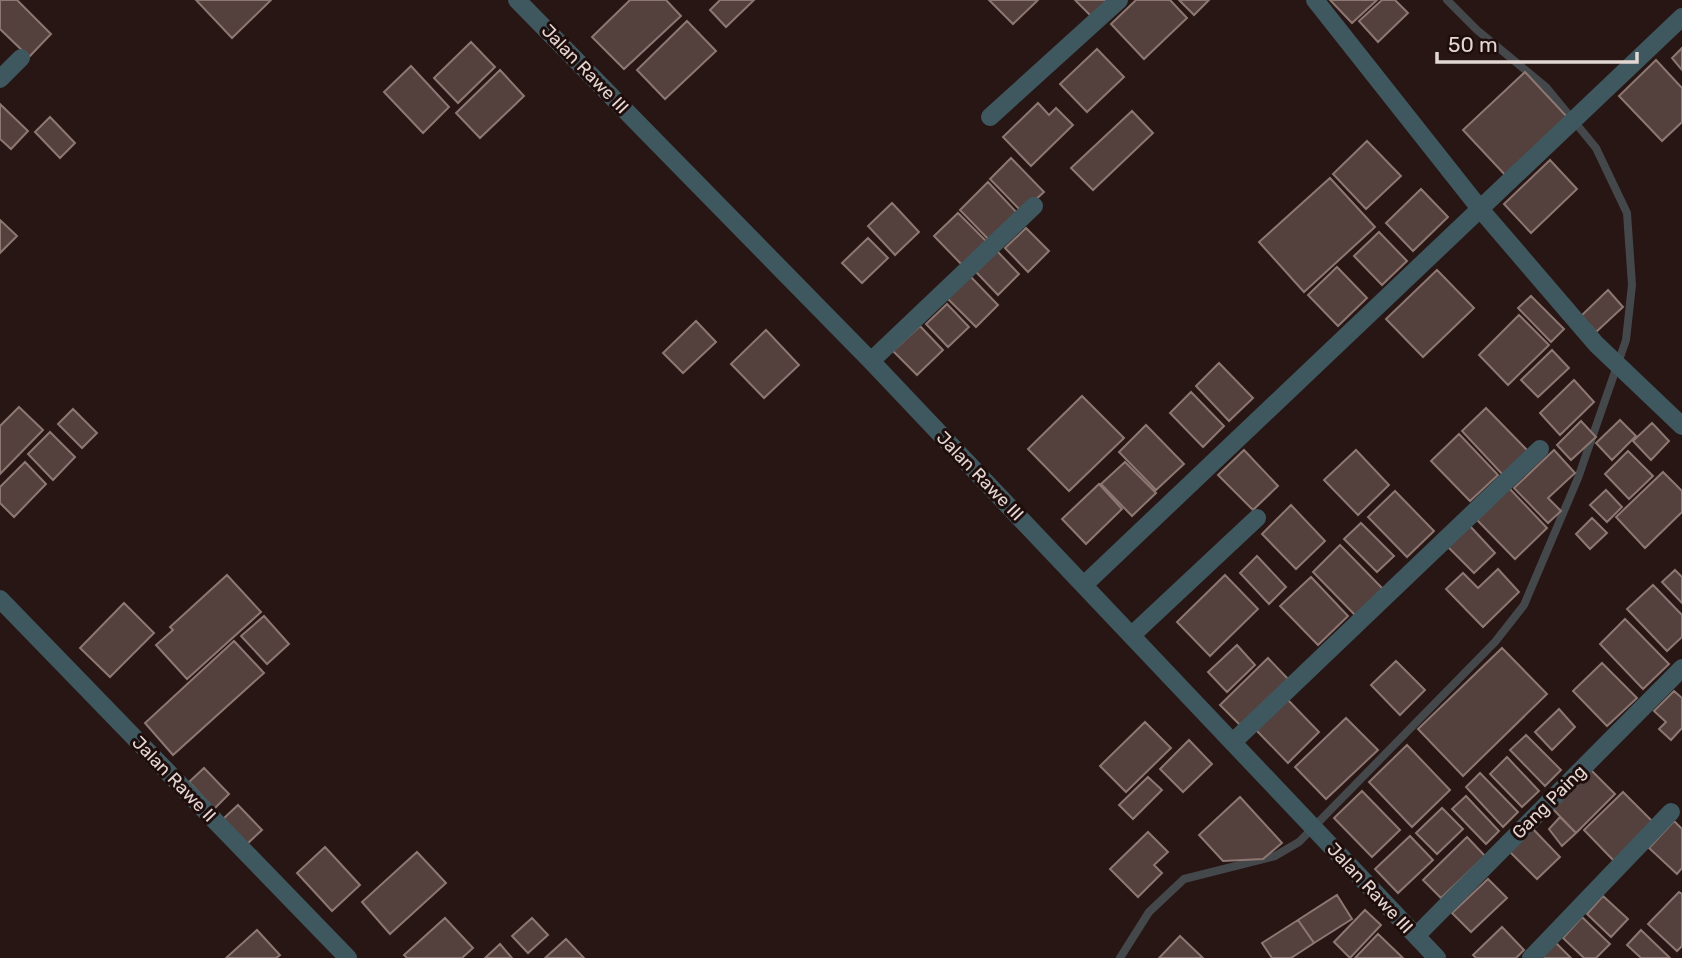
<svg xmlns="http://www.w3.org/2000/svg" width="1682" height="958" font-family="Rubik,sans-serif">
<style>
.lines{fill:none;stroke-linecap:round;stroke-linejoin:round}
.stream{stroke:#44484b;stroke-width:8}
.building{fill:#54403c;stroke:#8d7772;stroke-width:2}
.minor{stroke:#3f585f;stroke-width:18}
.labels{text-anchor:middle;stroke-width:6;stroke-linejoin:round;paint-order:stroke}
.street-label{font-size:18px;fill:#e3d7d4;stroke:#1e0d0a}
</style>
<rect width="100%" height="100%" fill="#271613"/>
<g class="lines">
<path class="stream" d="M1120,958L1149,912L1184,879L1275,856L1299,842L1495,642L1524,605L1578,478L1626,340L1632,285L1627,213L1596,148L1546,87L1477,30L1447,0"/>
</g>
<path class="building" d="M0,0H17L51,34L29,57L0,29Z
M196,0H271L232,38Z
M630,0H666L681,16L624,69L592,37Z
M720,0H754L726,27L710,10Z
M989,0H1038L1013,24Z
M1075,0H1111L1093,18Z
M1136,0H1170L1187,18L1144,59L1111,24Z
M1179,0H1209L1194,15Z
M1330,0H1377L1352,23Z
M1382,0H1395L1408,13L1378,42L1359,21Z
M687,21L716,51L665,99L637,70Z
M471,42L495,67L458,103L434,78Z
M1682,48V70L1672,58Z
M1097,49L1124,77L1087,112L1060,84Z
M1656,60L1682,88V122L1662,141L1619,96Z
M411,66L449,107L423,133L384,92Z
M500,70L524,96L480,138L456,113Z
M1525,72L1568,118L1507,177L1463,130Z
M1038,103L1049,115L1056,108L1073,125L1031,166L1003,137Z
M0,104L28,131L11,149L0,139Z
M1132,111L1153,133L1093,190L1071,168Z
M50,117L75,143L60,158L35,132Z
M1367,141L1401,176L1366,209L1333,174Z
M1011,158L1044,192L1022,212L990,179Z
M1550,160L1577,189L1531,233L1504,204Z
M1330,178L1375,227L1304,292L1259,242Z
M988,182L1020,216L992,243L960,210Z
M1421,189L1448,217L1413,251L1386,223Z
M892,203L919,232L895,255L868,226Z
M958,213L989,244L965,268L934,236Z
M0,220L17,236L0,253Z
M1026,228L1049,251L1028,272L1005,248Z
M1379,232L1407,261L1382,285L1354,256Z
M868,238L888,258L862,283L842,263Z
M997,251L1019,274L998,295L976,272Z
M1337,267L1367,298L1338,326L1308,295Z
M1437,270L1474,308L1423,357L1386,319Z
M969,275L998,305L976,327L946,297Z
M1608,290L1623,307L1596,332L1581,316Z
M1531,296L1564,329L1551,342L1518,308Z
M947,304L969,327L948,347L926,324Z
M1519,315L1549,345L1508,385L1479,355Z
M696,321L716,342L683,373L663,353Z
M920,326L943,350L917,375L893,351Z
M766,330L799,365L764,398L731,364Z
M1552,350L1569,368L1538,397L1521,380Z
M1219,363L1253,398L1229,421L1196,386Z
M1574,380L1594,402L1560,435L1540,413Z
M1191,392L1224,426L1203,447L1170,413Z
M1082,396L1124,438L1069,491L1028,449Z
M19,407L43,430L0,474V426Z
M1486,408L1528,451L1503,475L1462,431Z
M73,409L97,433L82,448L58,424Z
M1620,420L1636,436L1612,460L1596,443Z
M1581,421L1596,437L1571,460L1557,445Z
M1652,423L1669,441L1651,460L1633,441Z
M1146,425L1184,464L1156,490L1119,452Z
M50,432L75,457L53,480L28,454Z
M1459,434L1498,475L1470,501L1431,461Z
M1244,450L1278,486L1253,510L1218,475Z
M1356,450L1389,485L1358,515L1324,480Z
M1554,450L1575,473L1548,498L1561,511L1548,523L1514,488Z
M1628,451L1653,476L1629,499L1605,474Z
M25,462L46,484L14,517L0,503V487Z
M1125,462L1156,493L1132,516L1101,484Z
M1663,472L1682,491V512L1645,548L1616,517Z
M1099,484L1122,509L1086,544L1062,519Z
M1509,488L1547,528L1515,559L1477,520Z
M1606,490L1622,507L1607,522L1590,505Z
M1395,491L1434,531L1407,557L1368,517Z
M1291,505L1325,541L1296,569L1262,534Z
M1592,518L1607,533L1590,549L1576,534Z
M1361,523L1394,556L1377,572L1344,539Z
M1469,525L1495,553L1474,573L1447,546Z
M1340,545L1383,589L1355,615L1313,572Z
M1257,556L1286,587L1269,604L1240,573Z
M1498,569L1519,592L1483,627L1446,589L1463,573L1478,588Z
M1675,570L1682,577V603L1662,582Z
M227,575L261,612L187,679L156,645L173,630L170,627Z
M1225,575L1258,609L1210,656L1177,622Z
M1311,577L1348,616L1318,645L1280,606Z
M1653,585L1682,615V637L1667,651L1627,609Z
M124,603L154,633L110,677L80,648Z
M264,616L289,644L267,664L241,636Z
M1625,619L1669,664L1643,689L1600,644Z
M234,641L264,673L173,755L145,723Z
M1237,645L1255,665L1227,692L1208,672Z
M1502,648L1547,694L1463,776L1418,729Z
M1268,658L1289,680L1241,726L1220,705Z
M1396,661L1425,690L1400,715L1371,685Z
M1602,663L1637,698L1607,726L1573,691Z
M1674,691L1682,698V728L1671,740L1659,729L1666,722L1654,711Z
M1288,700L1319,732L1288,763L1256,730Z
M1559,709L1575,727L1552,750L1535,732Z
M1346,718L1378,750L1326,799L1295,767Z
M1145,722L1171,748L1126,792L1100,766Z
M1526,735L1561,770L1545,786L1510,750Z
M1189,740L1212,764L1183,792L1160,769Z
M1407,745L1450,790L1412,827L1369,782Z
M1507,757L1539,791L1522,807L1490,774Z
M1588,767L1615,794L1576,833L1549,805Z
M204,768L229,794L214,809L189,782Z
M1480,773L1518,812L1503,827L1466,787Z
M1148,777L1162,790L1133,819L1119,805Z
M1362,791L1400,830L1372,857L1334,818Z
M1623,792L1656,825L1616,863L1584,830Z
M1466,796L1499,831L1486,844L1452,809Z
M1240,797L1282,843L1263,859L1223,861L1199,835Z
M238,805L262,830L247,844L223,819Z
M1442,808L1463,829L1437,854L1416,833Z
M1560,817L1576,833L1562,846L1549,829Z
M1674,821L1682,829V868L1677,874L1649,848Z
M1533,829L1560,857L1537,879L1509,851Z
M1148,832L1168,852L1154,865L1162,873L1138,897L1110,869Z
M1410,836L1433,860L1398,893L1375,869Z
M1467,837L1485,856L1441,898L1423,880Z
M325,847L360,885L332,911L297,873Z
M417,852L446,883L390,934L362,902Z
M1488,879L1507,898L1471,932L1452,913Z
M1679,892L1682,894V946L1677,951L1648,924Z
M1337,895L1352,919L1314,943L1298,920Z
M1603,896L1628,919L1611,937L1587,914Z
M1365,910L1381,925L1350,958L1334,942Z
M1582,917L1610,944L1596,958H1584L1563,938Z
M445,918L473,948L462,958H407L404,955Z
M532,918L548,935L528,953L512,936Z
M1298,920L1314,943L1291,958H1272L1262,943Z
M1502,927L1524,950L1516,958H1476L1473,955Z
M257,930L280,955L276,958H226Z
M1641,930L1670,958H1641L1627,945Z
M1378,934L1403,958H1355Z
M1180,936L1203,958H1159Z
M566,939L584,958H545Z
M1555,942L1571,958H1540Z
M500,944L512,958H485Z"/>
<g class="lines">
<path class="minor" d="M517,0L871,361L1437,958
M1315,0L1481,210L1596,344L1682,426
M0,79L21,58
M990,117L1119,0
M871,361L1034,206
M1085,584L1682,17
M0,599L348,958
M1132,635L1257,518
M1233,742L1540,449
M1416,936L1682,668
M1531,958L1671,812"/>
</g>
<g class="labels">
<g class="street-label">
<text transform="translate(585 69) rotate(46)" y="6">Jalan Rawe III</text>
<text transform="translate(980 476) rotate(46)" y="6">Jalan Rawe III</text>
<text transform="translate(174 779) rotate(46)" y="6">Jalan Rawe II</text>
<text transform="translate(1549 802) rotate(-45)" y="6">Gang Paing</text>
<text transform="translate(1370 888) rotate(47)" y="6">Jalan Rawe III</text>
</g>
</g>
<path d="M1437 52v10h200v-10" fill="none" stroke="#e3d7d4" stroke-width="3.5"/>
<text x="1448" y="52" font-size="21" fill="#e3d7d4" stroke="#1e0d0a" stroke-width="5" paint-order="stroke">50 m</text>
</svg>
